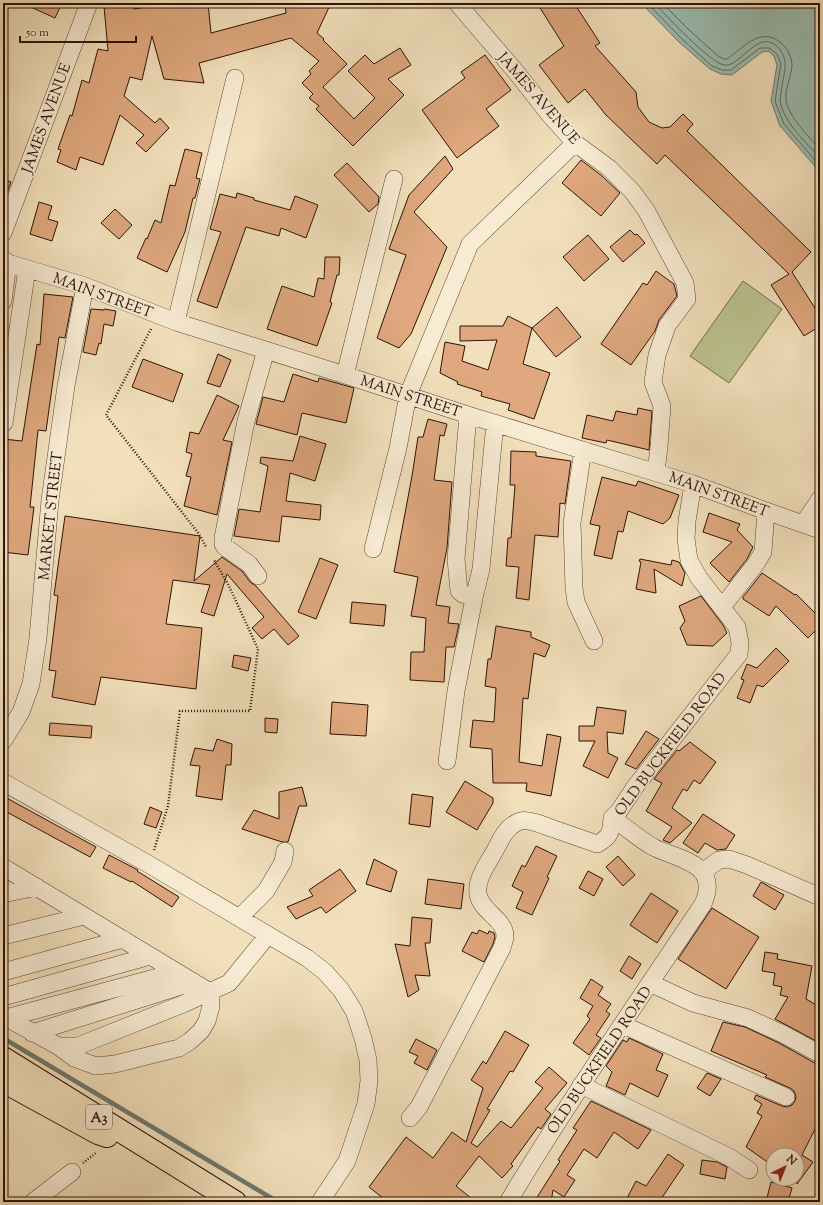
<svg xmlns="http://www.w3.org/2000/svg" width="823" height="1205" font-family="'Sorts Mill Goudy',serif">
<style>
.green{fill:#bcc290;stroke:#746a4c}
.water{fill:#9bbdb1;stroke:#6f796d}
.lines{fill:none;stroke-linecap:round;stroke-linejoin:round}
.shore{stroke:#64685c;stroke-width:1}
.stream{stroke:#6f796d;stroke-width:4.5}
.building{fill:#dfa87e;stroke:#2d1207}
.minor-casing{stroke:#5e4634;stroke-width:18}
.major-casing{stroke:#2d1207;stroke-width:24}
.path{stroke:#2d1207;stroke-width:2.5;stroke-dasharray:1 2;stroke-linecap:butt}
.minor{stroke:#f7ebd3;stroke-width:17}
.major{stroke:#f2e0bc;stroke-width:22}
.labels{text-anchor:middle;stroke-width:3.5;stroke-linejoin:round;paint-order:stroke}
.shield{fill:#f7ebd3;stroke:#6a5344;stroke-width:1}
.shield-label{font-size:14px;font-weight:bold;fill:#2d1207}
.street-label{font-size:15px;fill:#2d1207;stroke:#f7ebd3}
</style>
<rect width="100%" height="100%" fill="#f2e0bc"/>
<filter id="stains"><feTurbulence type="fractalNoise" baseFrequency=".005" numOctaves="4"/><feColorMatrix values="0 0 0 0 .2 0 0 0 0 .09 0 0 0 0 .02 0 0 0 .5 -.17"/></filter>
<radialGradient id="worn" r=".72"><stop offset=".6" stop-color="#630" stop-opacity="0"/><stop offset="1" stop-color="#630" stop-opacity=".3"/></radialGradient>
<path class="green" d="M743,281L782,309L729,383L690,356Z"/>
<path class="water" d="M641,3H820V172L780,126L771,101L777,65L774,56L768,51L762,52L732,75L721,74L710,69L679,42Z"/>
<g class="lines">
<path class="shore" d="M647,3L682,39L712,66L722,70H731L760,48H769L777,54L781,64L775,101L784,124L820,166
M654,3C666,15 710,63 724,65C739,68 756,32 774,44C792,57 783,75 781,92C781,95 780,98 780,101C784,123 806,142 820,158
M662,3L690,31L718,56L724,59H727C744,47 762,25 782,44C788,49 792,58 792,66C791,77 785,88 786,99C787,115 809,137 820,149"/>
<path class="stream" d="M3,1038L278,1202"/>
</g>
<path class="building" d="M22,3H62L55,18Z
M173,3L174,4L208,3L211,33L286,13L285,3H331L317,33L324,39L323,40L347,64L323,87L354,119L375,98L348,71L365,55L374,64L400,48L411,65L388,79L404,95L353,146L316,109L319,106L309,98L313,94L302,83L311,74L309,71L319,61L291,38L199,63L204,83L164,79L152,36L142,80L130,77L124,96L155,123L160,118L169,128L146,152L136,143L144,135L120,115L103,165L80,157L76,170L57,162L61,150L58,149L70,115L72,116L82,80L89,83L98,49L108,51L104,6L132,4L134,9Z
M537,3H574L600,43L595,46L636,92L638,107L649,122L662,128L670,127L683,114L693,124L687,131L811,252L792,272L820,316V326L804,336L771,285L789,274L665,155L657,164L606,115L585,89L568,103L539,65L564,46Z
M485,55L511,90L486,109L499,126L457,158L422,110L465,78L461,72Z
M185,149L202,153L196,178L200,179L195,198H193L185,232L167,272L137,258L146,238L147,239L155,220L161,223L170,185L175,186Z
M445,156L453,169L414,212L447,247L411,334L399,348L377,338L406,255L389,249L409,195Z
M581,160L602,176L620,193L601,216L562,183Z
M347,163L379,197L378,204L369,212L334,175Z
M3,179L11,182L7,193L3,192Z
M237,193L254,198V200L290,210L295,196L318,205L306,238L281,228L279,236L246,227L217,308L197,301L221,232L210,229L220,194L236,198Z
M39,202L52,206L48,219L58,222L52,241L30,234Z
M115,209L132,225L119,239L101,223Z
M630,230L635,235L637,234L645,243L623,262L610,247Z
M588,235L609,259L584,281L563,257Z
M325,257H340L339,275H337L330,302L332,303L317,346L267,329L282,286L314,297L318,278L324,279Z
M656,271L674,284L677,296L659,320L655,331L631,365L601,344L643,283L647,285Z
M44,294L73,297L65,338L59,337L46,431L38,430L30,507H34L28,555L3,552V439L22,441L37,344L40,345Z
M557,307L581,337L556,357L532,328Z
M91,309L104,310V309L116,311L113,326L104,324L101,344L99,343L96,355L83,352Z
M508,316L532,328L523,364L550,373L534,419L508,410L510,404L481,396L482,392L457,384L458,382L440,373L445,342L465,346L462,361L488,370L497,340L460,341V326H503Z
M218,354L231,360L220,387L207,383Z
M143,359L183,374L173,402L132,387Z
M293,374L318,382L319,378L354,388L346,423L302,413L297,435L256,424L263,397L284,402Z
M217,395L239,406L223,440L232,442L217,515L184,506L191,477L186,476L192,454L186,452L190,432L199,434Z
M638,408L652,411L649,450L607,440L606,443L582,438L587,415L613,421L616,411L637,415Z
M428,419L447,424L444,436L440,435L434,480L452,482L447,548L436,605L450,607L448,623L459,624L454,647H446L444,682L410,680L411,652H424L426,618L411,616L418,577L394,572L412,476L418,437H423Z
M300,436L326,444L315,481L290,473L286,501L321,505L320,520L282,516L279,542L234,536L239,509L260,512L268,466L260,463L261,457L293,461Z
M511,451L536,452V456L571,461L565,504L560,503L558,537L535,535L529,600L516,598L519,567L506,566L508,538H511L515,485H510Z
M602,477L636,486L638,481L679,495L670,518L663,524L628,511L623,532L618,531L612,559L594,555L600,526L590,524Z
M709,513L740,524L737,530L753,547L747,559L729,582L710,563L732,542L703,532Z
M65,516L200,536L194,581L222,557L242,571L250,582L256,586L299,636L288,645L274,629L262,639L252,628L264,617L227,574L214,616L201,612L210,585L173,580L166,624L202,628L196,689L101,677L95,705L52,697L56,671L49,670L58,596L54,595Z
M320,558L338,565L316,619L298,612Z
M640,559L671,565L672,560L679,562L685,573L682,586L654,569L656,593L636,589L641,562L639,561Z
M762,573L795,595L796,594L820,618V626L808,638L776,606L769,616L743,599V597Z
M701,596L723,625L727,633L713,646L687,645L680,628L685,621L679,606Z
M352,602L386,605L384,626L350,623Z
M496,626L531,632V637L550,645L545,657L534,653L528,699L523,698L519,762L542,766L547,734L561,737L551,796L526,791L527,783H493L492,749L470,747L473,720L494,722L496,688L485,686L488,659H491Z
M776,648L789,661L763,687L757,685L750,703L737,698L744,680L741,679L747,664L757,668Z
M234,655L251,658L248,671L232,667Z
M332,702L368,705L366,736L330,734Z
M597,707L626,711L623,734L607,732L608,753L618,758L608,778L583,766L595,741H579V726H594Z
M265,718L278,719L277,733L265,732Z
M50,723L92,726L91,738L49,735Z
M646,731L659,739L636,769L625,764Z
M217,739L232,744L231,765H226L222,800L196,796L200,766L190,765L195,748L213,751Z
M690,742L716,762L700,784L694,780L687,791L683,789L672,808L692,823L670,843L663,840L672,827L646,811L662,783L654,779L677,750L679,751Z
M465,781L493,798V803L477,830L446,812Z
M302,787L307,806H299L288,842H282L242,829L254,810L279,819V792Z
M412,794L433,797L430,827L409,824Z
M3,796L96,847L90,857L3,810Z
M150,807L162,812L156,828L144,824Z
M703,814L735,835L726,849L717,850L705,843L698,853L683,843Z
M536,846L557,856L547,877L549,878L532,915L516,908L523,892L512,886L522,865L525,867Z
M109,855L138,870L137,871L179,897L172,907L132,881L131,882L103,868Z
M618,856L635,875L623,886L606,867Z
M374,859L397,871L391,892L366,884Z
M340,869L356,891L326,913L321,907L296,919L287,907L313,896L309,890Z
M588,871L603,879L594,896L579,888Z
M428,879L464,884L461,909L425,904Z
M761,882L784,895L775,910L753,896Z
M651,893L678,911L657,943L630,925Z
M712,908L759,937L726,989L678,959Z
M412,917L432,919L430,943H425L430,976L415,975L419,990L408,997L395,944L410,946Z
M479,930L488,934L489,931L494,933L495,937L493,944L484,962L462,951L472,932L477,934Z
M765,952L778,954L777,959L812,966L806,999L820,1007V1039L818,1042L775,1019L788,997L780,995L782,987L773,985L775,973L762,971Z
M629,956L641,964L632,979L620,971Z
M591,979L603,987L598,995L611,1004L606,1011L610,1014L596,1035L601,1038L589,1055L573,1043L590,1019L587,1016L593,1006L580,998Z
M723,1022L745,1027L779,1043L820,1066V1131L815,1129L802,1155L813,1162L797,1184V1155H773V1166L746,1147L762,1116L757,1113L762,1104L754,1099L756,1095L782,1106L787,1107L792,1105L795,1101L796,1096L794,1091L790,1088L765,1077L767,1075L711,1051Z
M505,1031L529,1045L513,1072L510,1071L487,1109L490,1110L471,1143L477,1147L501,1121L511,1128L543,1088L535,1082L549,1067L567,1083L545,1109L551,1114L541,1129L538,1127L511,1164L513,1166L502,1178L479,1156L456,1186L476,1202H388L369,1187L406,1137L433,1158L452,1132L466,1142L483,1088L471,1080L483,1061L486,1064Z
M629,1038L663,1054L656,1070L668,1075L658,1097L630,1083L625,1095L606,1086L612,1072L606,1066L623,1040L627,1042Z
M416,1039L437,1050L427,1070L414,1063L418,1056L409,1052Z
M707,1073L721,1079L710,1096L697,1088Z
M591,1101L651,1130L638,1149L614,1132L597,1158L584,1149L567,1175L575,1180L564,1197L553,1190L551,1202H534L560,1161L558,1160L577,1130L573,1128Z
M668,1154L684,1165L659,1202H625L636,1181L646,1186Z
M702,1160L717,1162L727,1167L725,1179L700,1174Z
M771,1182L792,1188L788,1202H766Z"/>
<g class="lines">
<defs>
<path id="minor" d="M457,3L516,72L549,114L575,143L609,168L632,191L646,210L685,283L687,299L667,326L657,355L653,382L662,406L659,447L656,472
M3,233L89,3
M3,259L8,263L85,286L176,322L345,375L468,415L693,484L766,511L820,530
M3,301L8,263
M176,322L235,78
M345,375L394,179
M468,415L456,559L459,591L463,594L474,598
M4,423L27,269
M583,450L572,523L574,588L576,602L594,641
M803,524L820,499
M373,549L398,448L408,395L470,244L575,143
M258,576L249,564L225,547L223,544V538L246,421L266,350
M722,607L755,565L763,552L766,511
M3,741L21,712L31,684L38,638L50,500L66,386L85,286
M447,761L456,691L474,598L481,569L495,423
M3,782L150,865L307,958L325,972L341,990L354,1011L363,1038L368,1060L369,1081L366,1104L347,1161L320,1202
M612,818L619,811L635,787L739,654L740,643L737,627L699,578L689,560L686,539L687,521L693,484
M3,867L210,992L211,1006L207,1021L201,1031L190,1041L179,1048L115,1064L96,1066L74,1058L58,1046
M702,872L719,860L729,859L747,865L820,897
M3,894L37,887
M239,918L266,891L283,862L285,851
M3,936L84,916
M3,972L123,939
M650,983L693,1003L748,1018L783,1034L820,1054
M3,997L150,956
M3,1016L58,1046H78L183,1004L229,983L268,935
M6,1018L177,972
M623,1025L786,1097
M32,1033L194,982
M581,1085L729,1157L749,1170
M410,1118L419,1107L502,948C503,944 505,940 505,936C505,919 481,912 478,894C476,880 486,866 493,854C499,844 504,829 516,823C519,821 524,820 528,821C537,822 545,826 554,829C568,834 583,839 597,844C610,837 611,833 612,818
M33,1202L72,1172
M508,1202C569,1100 637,1003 703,904C721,863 679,860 653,847C639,839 626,827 612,818"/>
<path id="major" d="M3,1058L235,1202
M3,1081L98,1133L107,1136"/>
</defs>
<use href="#minor" class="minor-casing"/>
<use href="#major" class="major-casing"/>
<path class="path" d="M151,329L106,415L199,534L206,547
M154,850L168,806L180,711H250L258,649L229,586L214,560
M83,1163L97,1152"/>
<use href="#minor" class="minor"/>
<use href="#major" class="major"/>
</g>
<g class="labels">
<rect class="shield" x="86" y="1105" width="26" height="24" rx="3"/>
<g class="shield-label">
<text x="99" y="1122">A3</text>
</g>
<g class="street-label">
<text transform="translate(539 98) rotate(49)" y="5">JAMES AVENUE</text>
<text transform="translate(46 118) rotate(-70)" y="5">JAMES AVENUE</text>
<text transform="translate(103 295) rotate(20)" y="5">MAIN STREET</text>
<text transform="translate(411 396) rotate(18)" y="5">MAIN STREET</text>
<text transform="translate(719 494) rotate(20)" y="5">MAIN STREET</text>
<text transform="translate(50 516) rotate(-84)" y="5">MARKET STREET</text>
<text transform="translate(670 744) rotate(-53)" y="5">OLD BUCKFIELD ROAD</text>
<text transform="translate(599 1060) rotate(-56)" y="5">OLD BUCKFIELD ROAD</text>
</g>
</g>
<rect width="823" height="1205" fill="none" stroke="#f2e0bc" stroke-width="16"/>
<rect x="4" y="4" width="815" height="1197" fill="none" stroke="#2d1207" stroke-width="2"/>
<rect x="8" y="8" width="807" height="1189" fill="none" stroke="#2d1207"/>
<g transform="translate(785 1167) rotate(43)"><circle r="19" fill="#f7ebd3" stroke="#a69481"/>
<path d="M0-3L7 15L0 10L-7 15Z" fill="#8f2418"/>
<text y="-6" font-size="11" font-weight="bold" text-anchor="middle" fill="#2d1207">N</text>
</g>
<path d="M20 36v6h116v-6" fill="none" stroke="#2d1207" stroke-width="2"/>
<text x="26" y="36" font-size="12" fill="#2d1207" stroke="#f7ebd3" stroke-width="3" paint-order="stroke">50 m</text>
<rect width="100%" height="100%" filter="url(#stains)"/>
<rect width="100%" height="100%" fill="url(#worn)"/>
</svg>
